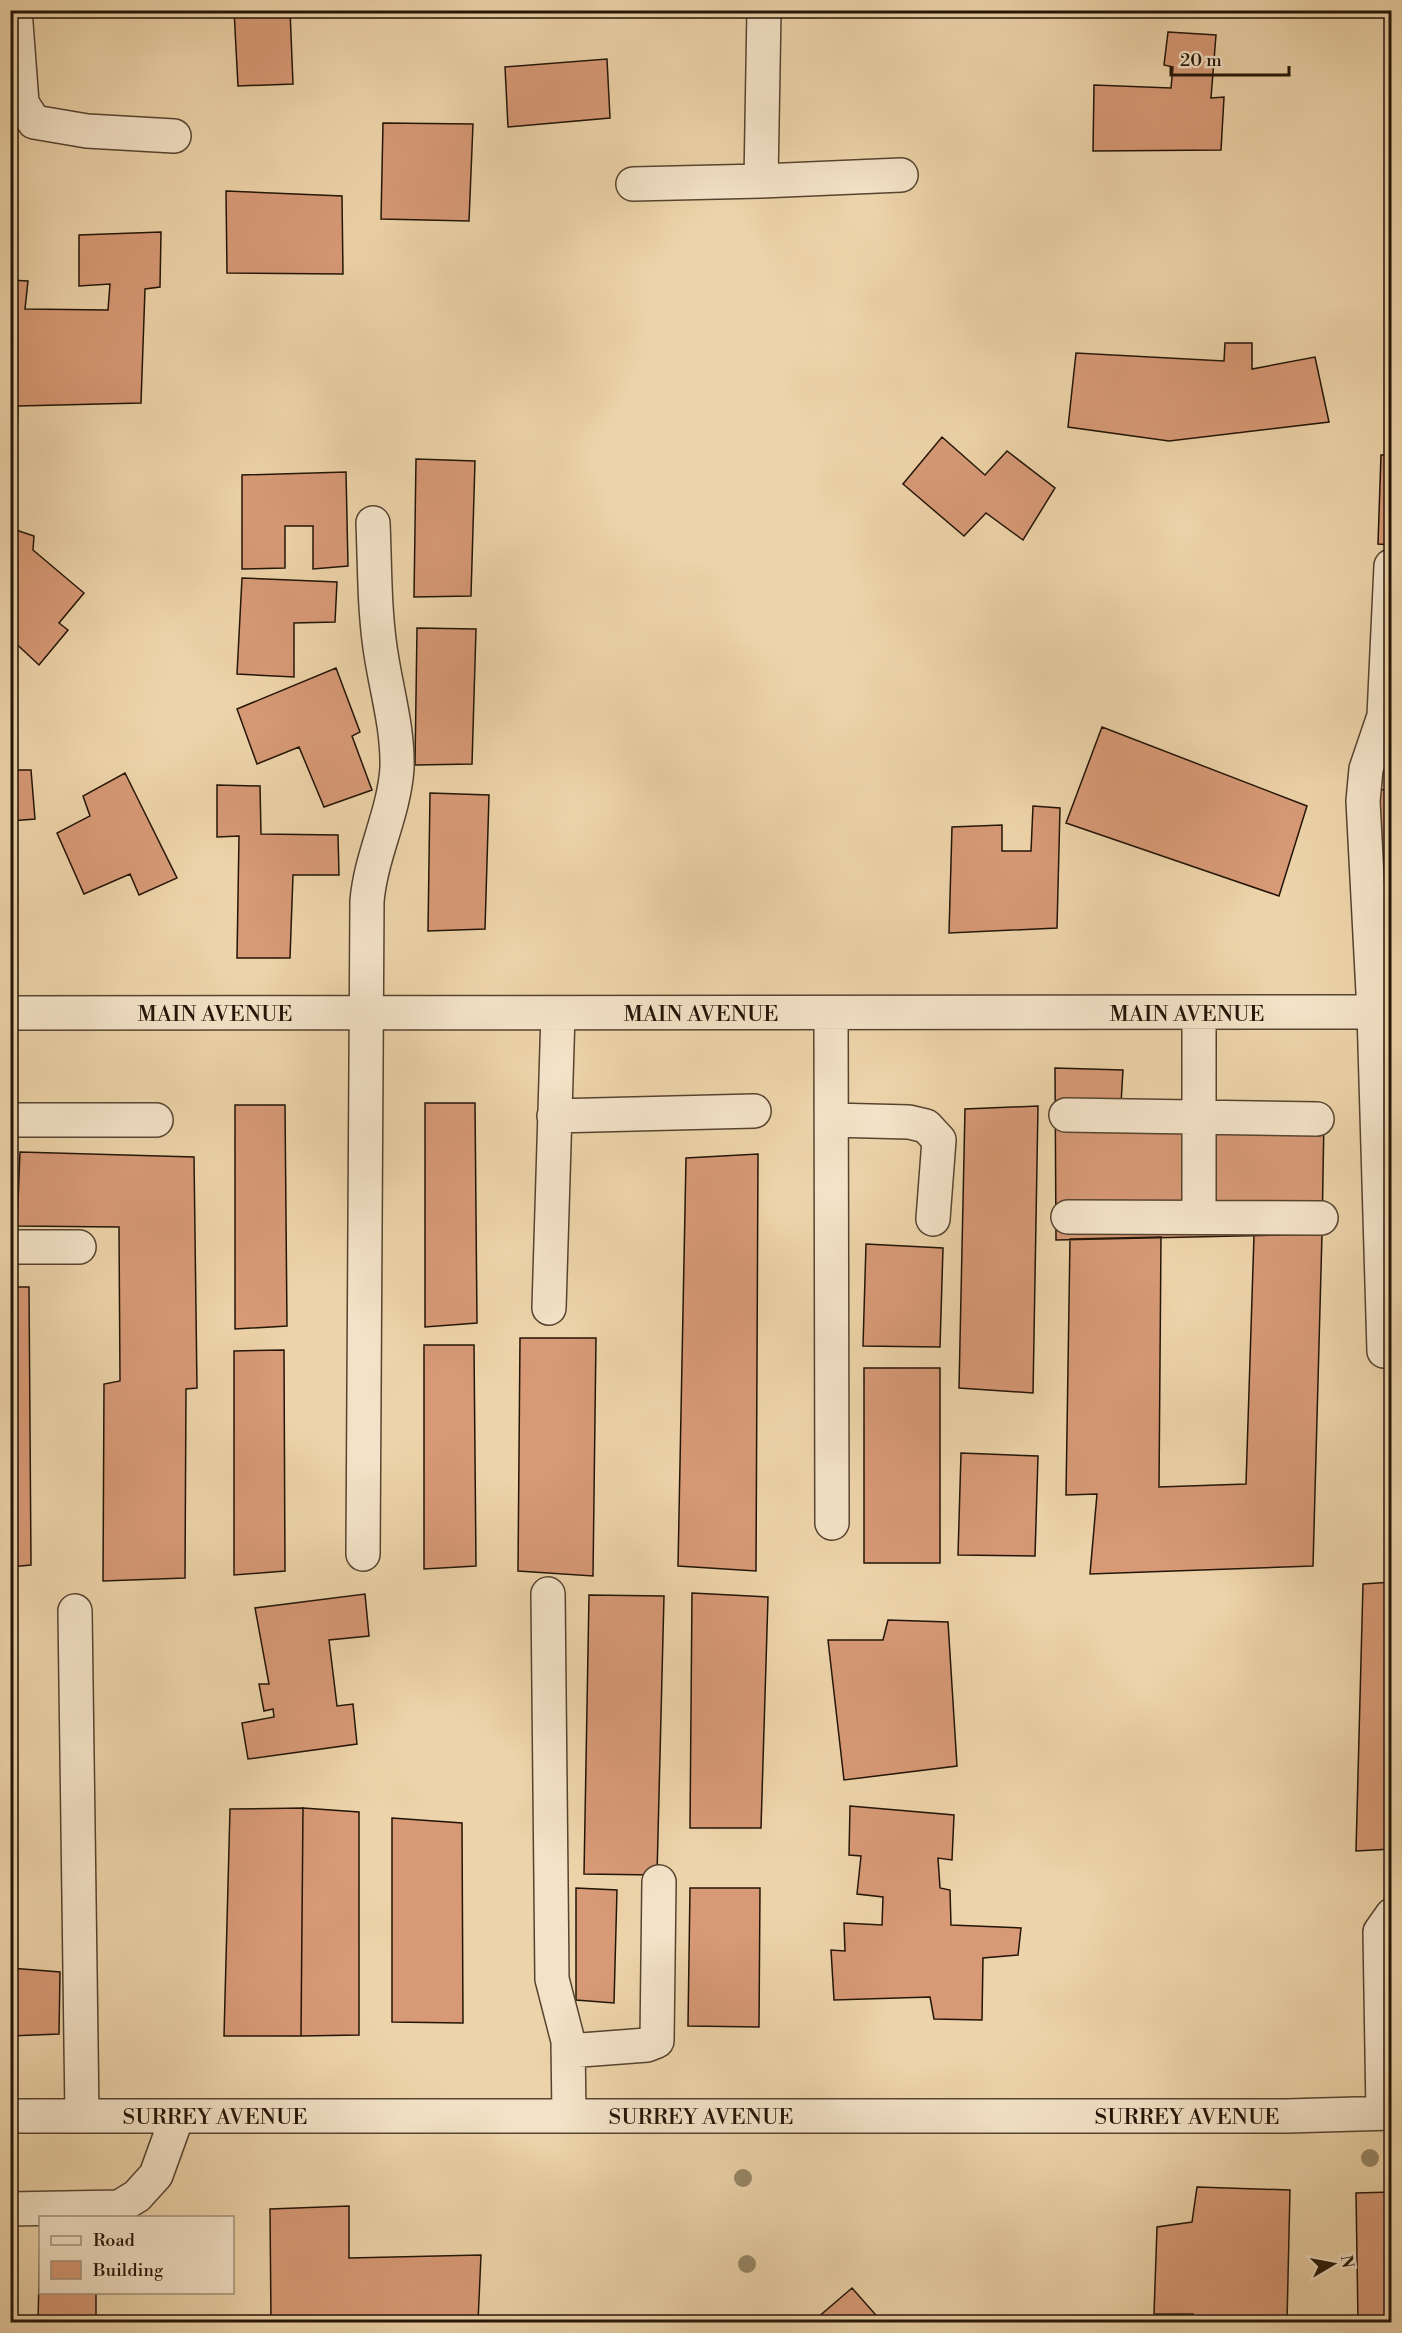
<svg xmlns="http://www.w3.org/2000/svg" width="1402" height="2333" font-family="'Libre Bodoni',serif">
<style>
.building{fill:#d79976;stroke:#231507;stroke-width:1.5}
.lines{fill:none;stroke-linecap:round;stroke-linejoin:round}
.minor-casing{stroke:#564430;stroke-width:36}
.minor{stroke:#f3e2c7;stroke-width:33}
.tree{fill:#968666}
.labels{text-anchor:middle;stroke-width:4.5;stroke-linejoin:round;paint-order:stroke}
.street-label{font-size:22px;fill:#231507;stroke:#f3e2c7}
</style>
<rect width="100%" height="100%" fill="#edd3a9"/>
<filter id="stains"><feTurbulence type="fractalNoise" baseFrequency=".00333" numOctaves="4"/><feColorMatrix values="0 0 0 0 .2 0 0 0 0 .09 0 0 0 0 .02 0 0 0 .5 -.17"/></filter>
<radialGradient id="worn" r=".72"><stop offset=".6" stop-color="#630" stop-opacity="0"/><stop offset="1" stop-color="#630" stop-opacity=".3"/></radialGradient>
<path class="building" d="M234,10H290L293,84L238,86Z
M1168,32L1216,35L1211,98L1224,97L1221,150L1093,151L1094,85L1171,88L1173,67L1164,65Z
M607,59L610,118L508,127L505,67Z
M383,123L473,124L469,221L381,219Z
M226,191L342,196L343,274L227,273Z
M161,232L160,287L145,289L141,403L18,406L17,432H10V280L28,281L25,309L108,310L110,284L79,286V235Z
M1225,343H1252V369L1315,357L1329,422L1169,441L1068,427L1076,353L1224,361Z
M942,437L985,475L1007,451L1055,488L1023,540L986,513L964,536L903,484Z
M1381,455H1392V545L1378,544Z
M416,459L475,461L471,596L414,597Z
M346,472L348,566L313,569V526H285V568L242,569V475Z
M10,528L34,536L33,550L84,593L59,623L68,630L39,665L10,638V549L15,543H10Z
M242,578L337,582L335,622L294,623V677L237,674Z
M417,628L476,629L472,764L415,765Z
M336,668L360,732L352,736L372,790L324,807L299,747L257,764L237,709Z
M1102,727L1307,806L1279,896L1066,823Z
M10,770H31L35,819L10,821Z
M125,773L177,878L139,895L130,874L84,894L57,833L90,816L83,796Z
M217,785L260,786L261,834L338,835L339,875H293L290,958H237L239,836L217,837Z
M1392,789V905H1378V790Z
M430,793L489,795L485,929L428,931Z
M1033,806L1060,808L1057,928L949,933L952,827L1002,825V851H1031Z
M1055,1068L1123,1070L1120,1120L1324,1118L1322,1234L1056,1240Z
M425,1103H475L477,1323L425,1327Z
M235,1105H285L287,1326L235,1329Z
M1038,1106L1033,1393L959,1388L965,1109Z
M20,1152L194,1157L197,1388L186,1389L185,1578L103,1581L104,1384L120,1381L119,1227L17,1226Z
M758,1154L756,1571L678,1566L686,1158Z
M1322,1234L1313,1566L1090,1574L1097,1494L1066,1495L1070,1239L1161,1237L1159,1487L1246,1484L1254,1235Z
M866,1244L943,1248L940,1347L863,1346Z
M10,1287H29L31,1565L10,1567Z
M520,1338H596L593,1576L518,1571Z
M424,1345H474L476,1566L424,1569Z
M284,1350L285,1571L234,1575V1351Z
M864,1368H940V1563H864Z
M961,1453L1038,1456L1035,1556L958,1555Z
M1392,1582V1849L1356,1851L1363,1584Z
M692,1593L768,1597L761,1828H690Z
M365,1594L369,1636L329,1640L337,1706L353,1704L357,1744L248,1759L242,1723L274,1717L273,1709L264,1711L259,1684H269L255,1608Z
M589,1595L664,1596L657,1875L584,1874Z
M888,1620L948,1622L957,1766L844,1780L828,1640H883Z
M850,1806L954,1815L952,1860L938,1858L940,1888L950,1890L951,1925L1021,1928L1018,1955L983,1958L982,2020L934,2019L930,1997L834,2000L831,1950L845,1951L844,1923L882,1925L883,1897L857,1894L861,1856L849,1855Z
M303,1808L301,2036H224L230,1809Z
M303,1808L359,1812V2035L301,2036Z
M392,1818L462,1823L463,2023L392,2022Z
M576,1888L617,1890L614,2003L576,2000Z
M690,1888H760L759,2027L688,2026Z
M10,1968L60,1972L59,2034L10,2036Z
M1197,2187L1290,2190L1287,2322H1191L1193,2314H1154L1157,2227L1192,2222Z
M1392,2192V2322H1358L1356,2193Z
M349,2206V2258L481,2255L478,2322H271L270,2209Z
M40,2236V2292H96V2322H38Z
M852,2288L882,2322H818L816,2319Z
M639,2318V2322H520V2320Z"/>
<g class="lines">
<defs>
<path id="minor" d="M15,10L22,103L34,122L87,131L174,136
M764,10L761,181L901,175
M633,184L761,181
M10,1013L1392,1012
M831,1013L832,1523
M1199,1013V1217
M1066,1115L1317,1119
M554,1116L754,1111
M10,1120H156
M832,1120L909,1122L926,1126L939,1140L933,1219
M1068,1217L1321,1218
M10,1247H79
M549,1308L558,1013
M1384,1351L1374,1012L1363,801L1366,769L1384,716L1391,566
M363,1554L367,901C371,855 394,814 397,768C398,731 388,696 382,660C374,615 375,569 373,523
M548,1594L552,1979L568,2041L569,2116
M75,1611L82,2115
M568,2051L647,2045L657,2041L659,1882
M1383,2113L1380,1932L1392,1915
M10,2116H1287L1392,2113
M10,2209L119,2207L137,2196L156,2175L177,2117"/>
</defs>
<use href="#minor" class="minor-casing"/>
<use href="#minor" class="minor"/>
</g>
<g class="tree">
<circle cx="1370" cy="2158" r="9"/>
<circle cx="743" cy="2178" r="9"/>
<circle cx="747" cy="2264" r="9"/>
</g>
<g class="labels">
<g class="street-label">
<text x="215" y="1021">MAIN AVENUE</text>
<text x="701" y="1021">MAIN AVENUE</text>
<text x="1187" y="1021">MAIN AVENUE</text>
<text x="215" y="2124">SURREY AVENUE</text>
<text x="701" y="2124">SURREY AVENUE</text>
<text x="1187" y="2124">SURREY AVENUE</text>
</g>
</g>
<rect width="1402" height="2333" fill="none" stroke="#edd3a9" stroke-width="36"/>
<rect x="12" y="12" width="1378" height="2309" fill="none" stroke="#231507" stroke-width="3"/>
<rect x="18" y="18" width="1366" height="2297" fill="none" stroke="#231507" stroke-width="1.5"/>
<rect x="39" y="2216" width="195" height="78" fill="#f3e2c7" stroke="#a0907a" stroke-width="1.5"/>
<rect x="51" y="2236" width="30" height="9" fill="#f3e2c7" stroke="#a0907a" stroke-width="1.5"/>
<text x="93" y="2246" font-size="18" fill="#231507">Road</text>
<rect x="51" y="2261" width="30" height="18" fill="#d79976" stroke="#a0907a" stroke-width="1.5"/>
<text x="93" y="2276" font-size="18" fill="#231507">Building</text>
<g transform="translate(1333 2264) rotate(80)" stroke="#f3e2c7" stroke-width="4.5" paint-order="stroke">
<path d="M0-4.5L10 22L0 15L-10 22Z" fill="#231507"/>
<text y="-9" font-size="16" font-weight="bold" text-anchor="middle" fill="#231507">N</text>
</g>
<path d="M1171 66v9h118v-9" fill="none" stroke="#231507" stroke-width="3"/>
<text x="1180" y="66" font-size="18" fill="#231507" stroke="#f3e2c7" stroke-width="4.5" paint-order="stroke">20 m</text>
<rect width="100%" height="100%" filter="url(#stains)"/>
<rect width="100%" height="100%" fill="url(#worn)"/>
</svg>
